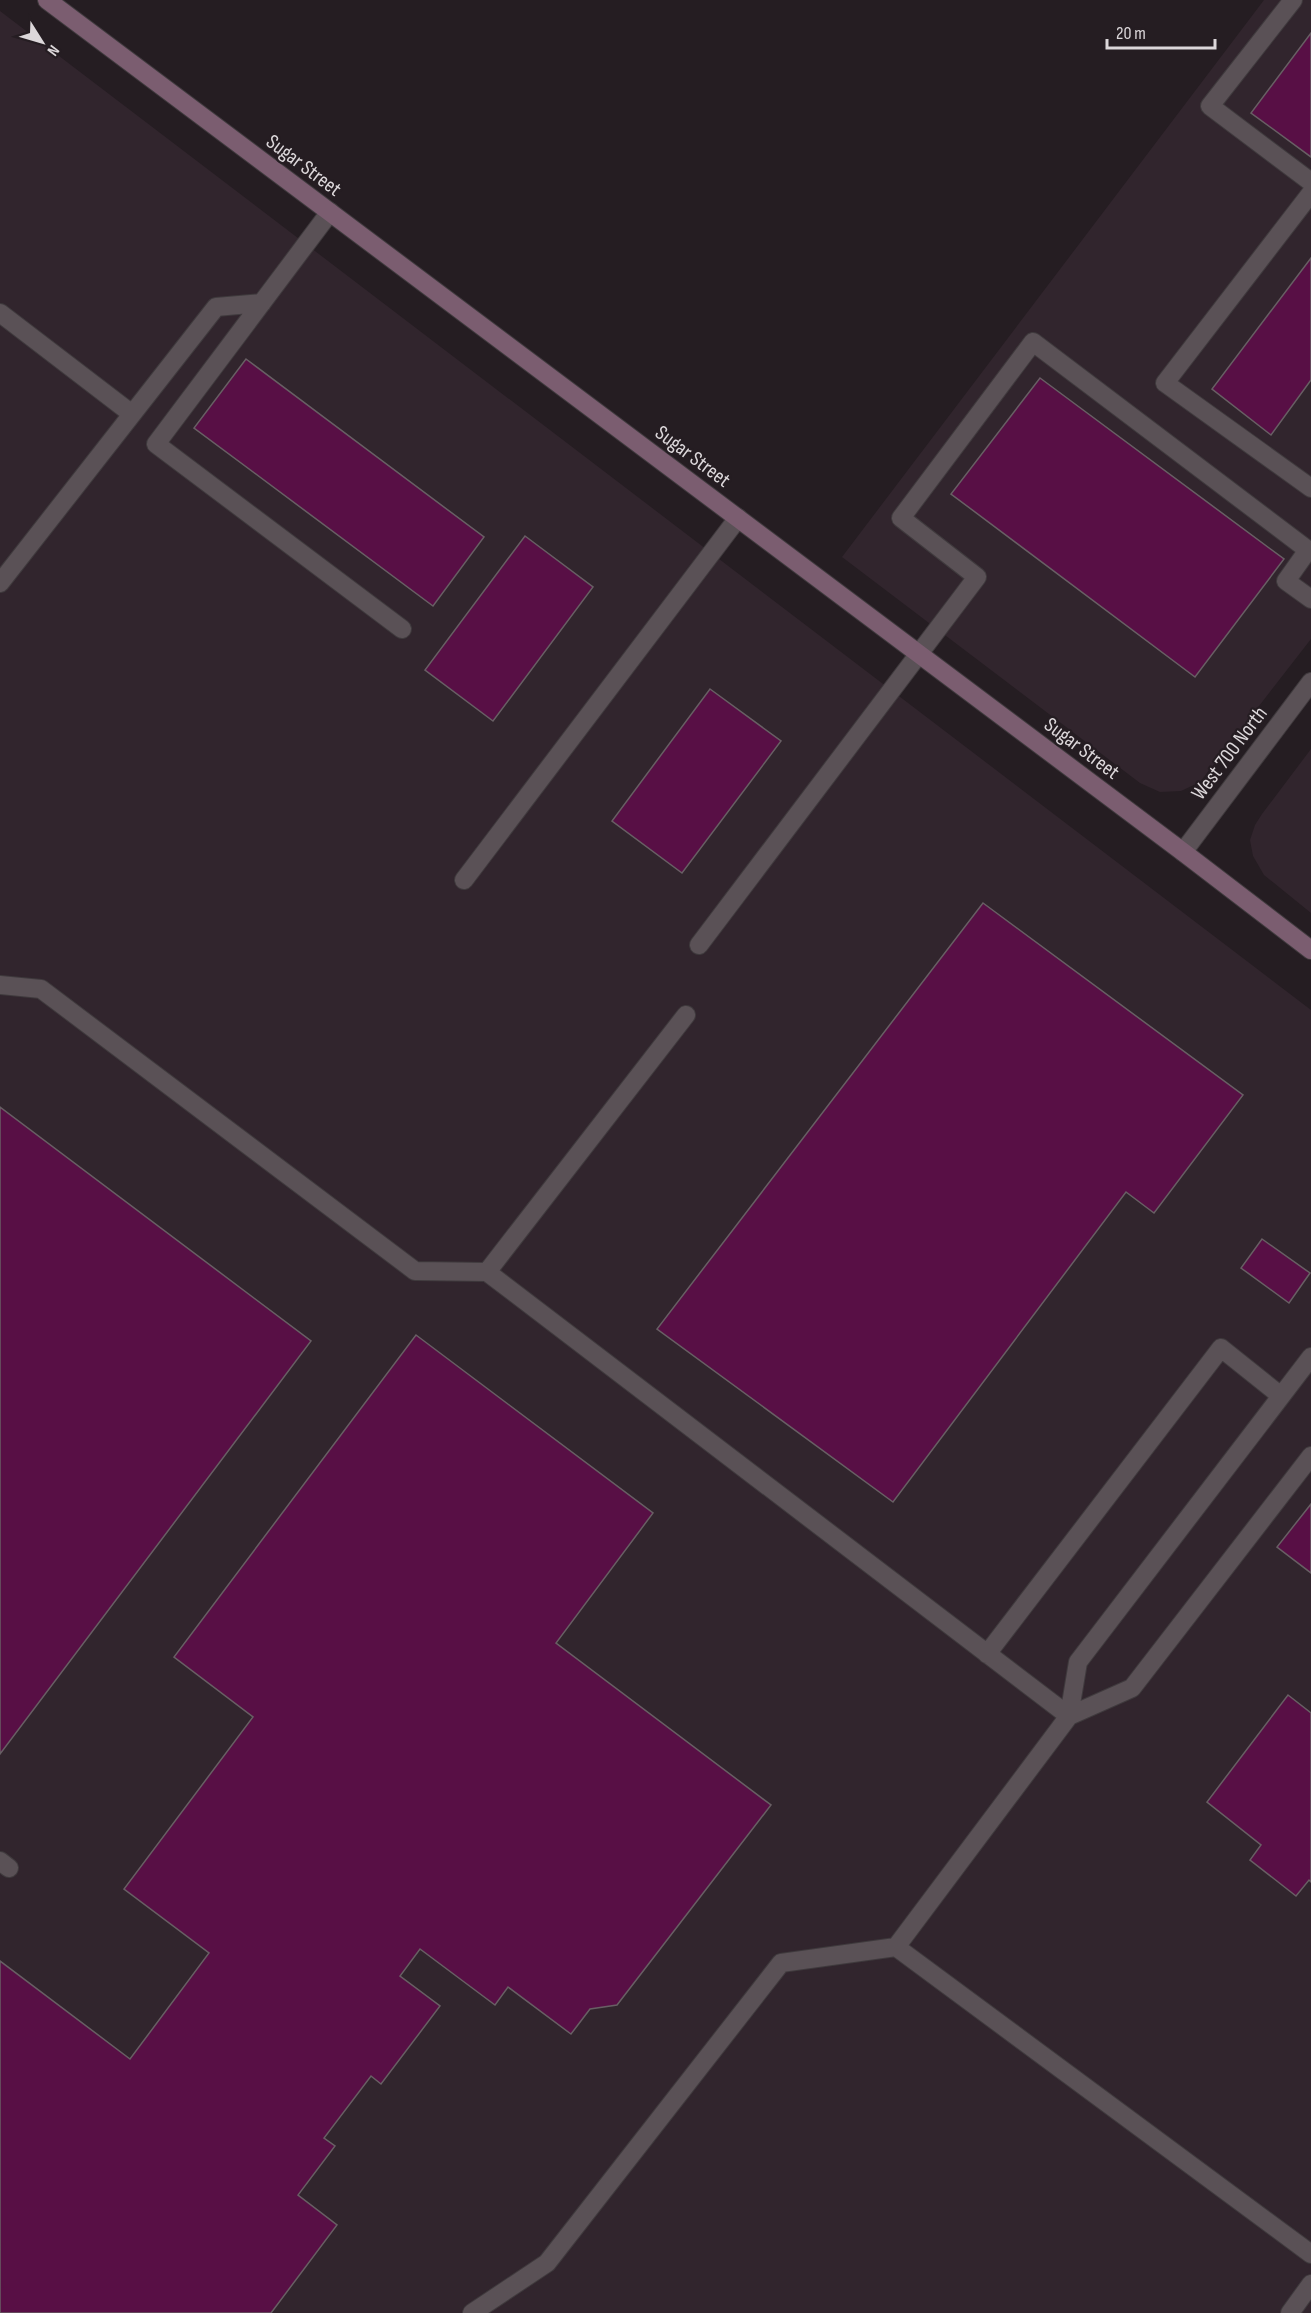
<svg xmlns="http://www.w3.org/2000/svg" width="1311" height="2313" font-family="'Sofia Sans Condensed',sans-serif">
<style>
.built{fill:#31252d}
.building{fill:#580f45;stroke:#685f64;stroke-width:1.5}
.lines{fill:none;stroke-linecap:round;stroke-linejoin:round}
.lane-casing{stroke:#3f3a3d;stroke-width:20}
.street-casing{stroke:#3f3a3d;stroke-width:20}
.secondary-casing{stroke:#3f3a3d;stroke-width:20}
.lane{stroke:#5a5156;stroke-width:18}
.street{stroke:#5a5156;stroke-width:18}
.secondary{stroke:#7b5d70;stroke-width:18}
.labels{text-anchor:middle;stroke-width:4.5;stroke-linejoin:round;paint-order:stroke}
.street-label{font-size:21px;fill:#dcd7da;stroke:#251d22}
</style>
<rect width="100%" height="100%" fill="#251d22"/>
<path class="built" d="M1264,0H1311V639L1200,782L1181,791L1160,792L1140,783L842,557Z
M0,11L1311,1010V2313H0Z
M1311,749V913L1264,875L1253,856L1250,840L1255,825L1262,814Z"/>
<path class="building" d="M1311,33V157L1251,113Z
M1311,258V380L1271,435L1212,389Z
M246,359L484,537L433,606L194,428Z
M1040,378L1284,559L1195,677L951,494Z
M525,536L593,587L493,721L425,670Z
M710,689L781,741L682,873L612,821Z
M983,903L1243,1095L1154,1213L1126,1192L893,1502L657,1329Z
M0,1107L311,1341L0,1754Z
M1262,1239L1310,1273L1289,1303L1241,1268Z
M416,1335L653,1513L556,1643L771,1805L617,2005L590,2009L571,2034L508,1987L495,2005L420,1949L400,1976L440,2006L381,2084L371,2076L324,2138L335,2146L298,2195L337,2225L271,2313H0V1961L130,2059L209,1953L124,1889L253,1717L174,1657Z
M1311,1504V1573L1277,1547Z
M1288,1695L1311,1713V1882L1309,1880L1296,1896L1250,1860L1261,1845L1207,1802Z"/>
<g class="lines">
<defs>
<path id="lane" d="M1293,0L1210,106L1311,182
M1311,193L1165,383L1311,488
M330,212L156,444L402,629
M0,313L132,414
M0,583L216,307L262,303
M464,880L738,518
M699,945L977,577L901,518L1033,342L1308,550L1286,581L1311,599
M0,985L41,989L415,1271L487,1272L1069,1716
M487,1272L686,1015
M1311,1357L1078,1662L1069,1716L896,1947L1311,2254
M987,1654L1221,1348L1281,1396
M1069,1716L1132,1688L1311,1456
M0,1861L9,1868
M472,2313L547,2263L781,1963L896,1947
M1290,2313L1311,2284"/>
<path id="street" d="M1183,852L1311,682"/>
<path id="secondary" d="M47,0L1183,852L1311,950"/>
</defs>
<use href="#lane" class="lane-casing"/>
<use href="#street" class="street-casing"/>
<use href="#secondary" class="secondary-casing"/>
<use href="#lane" class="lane"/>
<use href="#street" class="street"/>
<use href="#secondary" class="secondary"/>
</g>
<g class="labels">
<g class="street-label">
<text transform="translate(304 165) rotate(37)" y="7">Sugar Street</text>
<text transform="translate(693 456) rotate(37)" y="7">Sugar Street</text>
<text transform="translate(1082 748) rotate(37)" y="7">Sugar Street</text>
<text transform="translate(1229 753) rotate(-53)" y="7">West 700 North</text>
</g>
</g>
<g transform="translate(42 42) rotate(127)" stroke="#251d22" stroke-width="4.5" paint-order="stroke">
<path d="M0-4.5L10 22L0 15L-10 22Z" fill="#dcd7da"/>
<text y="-9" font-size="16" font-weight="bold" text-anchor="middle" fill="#dcd7da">N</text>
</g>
<path d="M1107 39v9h108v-9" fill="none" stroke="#dcd7da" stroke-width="3"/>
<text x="1116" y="39" font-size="18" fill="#dcd7da" stroke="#251d22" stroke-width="4.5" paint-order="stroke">20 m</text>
</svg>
